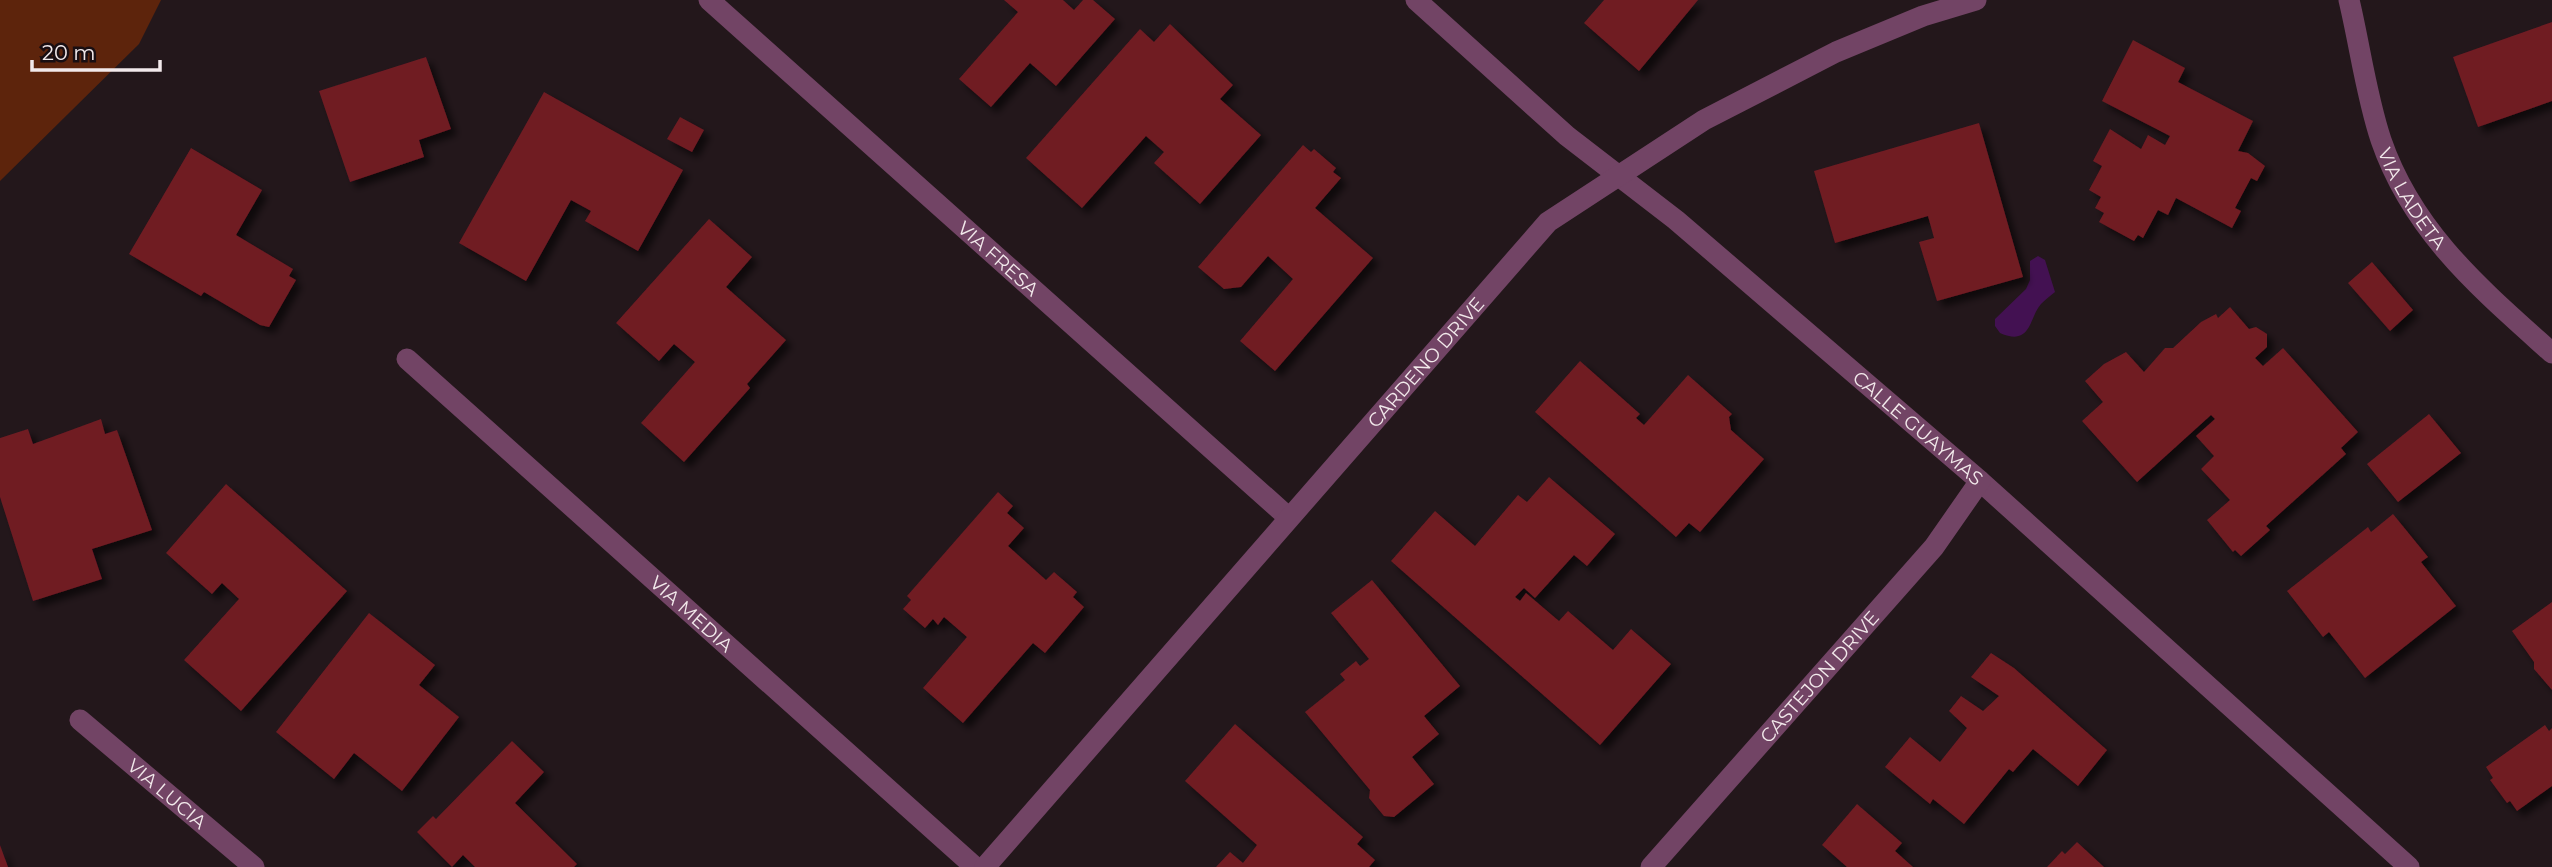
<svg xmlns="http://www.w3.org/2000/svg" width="2552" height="867" font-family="Montserrat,sans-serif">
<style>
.green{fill:#5d240c}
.water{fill:#431152}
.building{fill:#6f1b24;filter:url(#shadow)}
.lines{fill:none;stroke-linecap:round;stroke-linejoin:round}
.minor{stroke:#724465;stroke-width:21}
.labels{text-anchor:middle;stroke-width:6;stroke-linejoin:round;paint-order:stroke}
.street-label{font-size:19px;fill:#f2e9eb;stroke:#190e12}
</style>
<defs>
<filter id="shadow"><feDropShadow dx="6" dy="6" stdDeviation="3.5" flood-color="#0009"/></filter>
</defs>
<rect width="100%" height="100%" fill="#23171b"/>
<path class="green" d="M0,0H161L139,44L0,181Z"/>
<path class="water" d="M2038,256L2045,260L2055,292C2050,296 2045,300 2041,304C2029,317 2032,347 2000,333L1995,326V319L2026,289L2030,280V261Z"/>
<path class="building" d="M1004,0H1063L1074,10L1083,0H1093L1115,19L1056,86L1030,63L991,107L959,79L1018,12Z
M1604,0H1698L1639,71L1584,23Z
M2552,22V101L2478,127L2453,57Z
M1170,24L1233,85L1220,99L1261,135L1200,204L1154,163L1164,152L1146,136L1082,208L1026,158L1140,29L1154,42Z
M2133,40L2185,68L2178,82L2253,121L2238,151L2248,153L2265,166L2257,181L2251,178L2235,208L2241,211L2232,228L2176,198L2168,215L2158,210L2143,238L2138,235L2134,241L2099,222L2104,213L2095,208L2101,197L2089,190L2102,166L2093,161L2110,129L2141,149L2148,135L2165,145L2170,136L2102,101Z
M426,57L451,129L419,140L424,157L350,182L319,91Z
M544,92L683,170L638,251L585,221L591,211L571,200L526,281L459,243Z
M680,117L704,130L692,152L667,139Z
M1979,123L2023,277L1937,301L1919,242L1934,238L1928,216L1835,243L1814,171Z
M1303,145L1311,152L1314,149L1336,168L1333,172L1341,178L1315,208L1373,258L1275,371L1240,341L1293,279L1268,256L1241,287L1224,289L1198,267Z
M191,148L262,190L236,235L293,269L289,276L296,280L269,327L260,325L204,292L201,296L129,254Z
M709,219L752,257L726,287L786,340L747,384L750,388L684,462L641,423L695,362L674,344L659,361L616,323Z
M2372,262L2413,310L2390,331L2348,283Z
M2230,307L2249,329L2256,327L2267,334V347L2255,358L2263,366L2283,348L2358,432L2341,448L2346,454L2266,526L2270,530L2241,556L2235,550L2233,552L2207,520L2230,500L2201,469L2214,456L2196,436L2215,419L2211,415L2137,482L2082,421L2103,402L2085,381L2104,364L2126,352L2144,372L2165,348H2173L2201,322L2216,314L2218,318Z
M1580,361L1640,414L1636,418L1644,425L1688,375L1732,414L1729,417L1731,430L1764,459L1700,532L1689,523L1676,537L1535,412Z
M2429,414L2461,453L2398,502L2367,464Z
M101,419L105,434L117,430L152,530L92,549L102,579L33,601L0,497V438L28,429L33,444Z
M1549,477L1615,534L1587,566L1574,555L1535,598L1524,588L1515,597L1520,601L1526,593L1559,621L1568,611L1613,650L1631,629L1671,664L1600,745L1391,561L1435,511L1475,546L1518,495L1527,502Z
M226,484L347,591L241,711L184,660L239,599L222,583L212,594L166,553Z
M998,492L1013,506L1007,513L1024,528L1008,546L1046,580L1054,572L1077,592L1073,597L1084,607L1045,653L1033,643L963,723L923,688L967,637L944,617L938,625L933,619L925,628L903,609L911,600L907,596Z
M2393,514L2428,557L2421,562L2456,606L2365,678L2329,632L2323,637L2287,591L2368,527L2371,532Z
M1372,580L1460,686L1424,716L1439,734L1412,757L1434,784L1394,817L1384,816L1369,798L1370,790L1305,712L1345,680L1340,674L1356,661L1360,666L1369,659L1331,613Z
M2552,602V690L2534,669V662L2512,631Z
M369,613L435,665L419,685L459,717L402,791L354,753L334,779L276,732Z
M1991,653L2014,668L2107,750L2078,786L2033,749L2013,772L2009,769L1964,824L1933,799L1930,804L1885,767L1910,737L1940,762L1967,728L1949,711L1961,696L1983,711L1999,696L1971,677Z
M1235,724L1363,837L1357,844L1375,860L1369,867H1216L1230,852L1243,863L1257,845L1185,781Z
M2545,725L2549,731L2552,728V786L2517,811L2510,801L2507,803L2490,780L2493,778L2486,767Z
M512,741L544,772L515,803L577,864L574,867H475L463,855L452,867L417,832L433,816L436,819Z
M1857,804L1902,843L1895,851L1913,867H1847L1822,845Z
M2077,842L2104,867H2047L2062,851L2065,854Z
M0,845L8,867H0Z"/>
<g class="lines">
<g class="minor">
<path id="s1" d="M709,0L1288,517"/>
<path id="s2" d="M1416,0L1567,136L1676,220L1980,481L2409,867"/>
<path id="s3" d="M2349,0C2360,46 2366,95 2381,140C2413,233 2482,290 2552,353"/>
<path id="s4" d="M407,359L975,867"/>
<path id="s5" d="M80,720L254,867"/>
<path id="s6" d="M985,867L1548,222L1704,120L1836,52L1923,16L1976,0"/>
<path id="s7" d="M1651,867L1934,547L1980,481"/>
</g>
</g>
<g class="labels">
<g class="street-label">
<text dy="7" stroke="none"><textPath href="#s3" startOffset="210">VIA LADETA</textPath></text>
<text dy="7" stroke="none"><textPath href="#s1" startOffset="388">VIA FRESA</textPath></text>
<text dy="7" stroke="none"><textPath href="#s6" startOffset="670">CARDENO DRIVE</textPath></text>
<text dy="7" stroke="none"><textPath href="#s2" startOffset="660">CALLE GUAYMAS</textPath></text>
<text dy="7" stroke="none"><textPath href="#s4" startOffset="382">VIA MEDIA</textPath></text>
<text dy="7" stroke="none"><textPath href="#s7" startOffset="254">CASTEJON DRIVE</textPath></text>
<text dy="7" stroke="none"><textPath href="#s5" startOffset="114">VIA LUCIA</textPath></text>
</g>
</g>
<path d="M32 60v10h128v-10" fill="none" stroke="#f2e9eb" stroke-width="3.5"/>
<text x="42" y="60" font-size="21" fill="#f2e9eb" stroke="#190e12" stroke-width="5" paint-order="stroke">20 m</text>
</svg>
